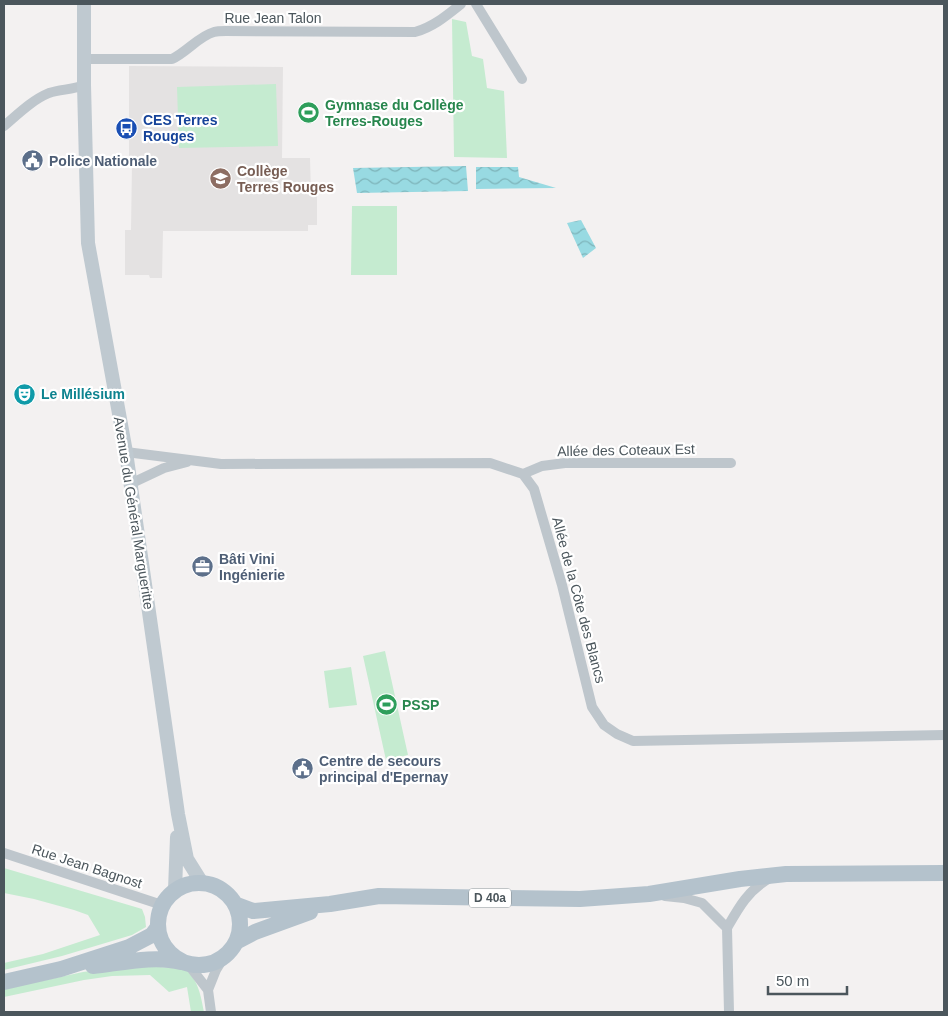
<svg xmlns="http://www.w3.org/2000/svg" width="948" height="1016" font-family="Arial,sans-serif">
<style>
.education{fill:#e4e2e2}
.grass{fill:#c5ebd0}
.water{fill:url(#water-waves)}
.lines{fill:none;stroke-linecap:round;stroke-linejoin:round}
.street{stroke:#bec6cc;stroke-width:10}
.secondary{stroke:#bfc9d0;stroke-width:14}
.primary{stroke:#b4c2cc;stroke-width:16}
.labels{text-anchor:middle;stroke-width:4.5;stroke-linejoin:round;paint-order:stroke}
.shield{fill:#fff;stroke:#81898d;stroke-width:1}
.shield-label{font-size:12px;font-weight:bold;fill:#4b565c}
.street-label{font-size:14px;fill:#4b565c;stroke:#fff}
.leisure-label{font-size:14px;font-weight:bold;fill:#27864d;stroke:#fff;text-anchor:start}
.transit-label{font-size:14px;font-weight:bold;fill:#164399;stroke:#fff;text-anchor:start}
.service-label{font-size:14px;font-weight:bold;fill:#4e5e75;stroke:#fff;text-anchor:start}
.education-label{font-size:14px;font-weight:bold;fill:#785e54;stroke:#fff;text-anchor:start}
.culture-label{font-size:14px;font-weight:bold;fill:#0d838f;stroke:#fff;text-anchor:start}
</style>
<defs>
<pattern id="water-waves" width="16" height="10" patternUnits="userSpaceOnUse" patternTransform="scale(1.25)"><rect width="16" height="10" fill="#98dae2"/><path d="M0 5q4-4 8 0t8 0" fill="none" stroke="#7eb4ba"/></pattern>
</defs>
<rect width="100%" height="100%" fill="#f3f1f1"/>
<path class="education" d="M129,66L283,67L282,158H310L311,194H317V225H308V231H163L162,278H150L149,275H125V230H131L132,164H129Z"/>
<path class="grass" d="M452,19L466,22L472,56L483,59L487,88L504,91L507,158L454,157Z
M276,84L278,146L179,148L177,87Z
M352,206H397V275H351Z
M385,651L408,755L386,760L363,656Z
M351,667L357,705L329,708L324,671Z
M4,868L142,909L145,917L146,927L132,935L62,956L4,970V963L43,954L100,935L88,915L74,910L34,899L4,893Z
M134,965L185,969C198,979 201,996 204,1012H191L187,987L169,992L150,975L112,976L84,980L4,997V989L83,972Z"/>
<path class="water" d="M466,166L468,191L357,193L353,168Z
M476,167H518L519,177L556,188L476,189Z
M581,220L596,248L583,258L567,223Z"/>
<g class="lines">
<path class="street" d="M476,4L522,79
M85,59H172C187,52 199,36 214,32C217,31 222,31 226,31L415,32C433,27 446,16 461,4
M4,126C18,114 32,100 49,93C61,89 72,90 84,85
M126,452L221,464L490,463L523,474L534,489L562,585L592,707L604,725L617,734L633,741L944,735
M523,474L542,466L565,463H731
M130,484L164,468L187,462
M4,853L162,905
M665,896L684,898L702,903L727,928C739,907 747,892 768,879
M727,928L729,1012
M188,964L208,990L216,970L224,957
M208,990L211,1012"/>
<path class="secondary" d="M84,4V85L88,243L126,452L178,814L187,859L202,883
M175,890L177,837"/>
<path class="primary" d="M158 924a41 41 0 1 1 82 0a41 41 0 1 1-82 0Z
M237,905L253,911L330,904L379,896L580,899L649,894L740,879L786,874L944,873
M236,942L255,932L310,912
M93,966C121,963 154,955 181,962
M4,982L61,969L129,947L152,935L158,927"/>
</g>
<defs>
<symbol id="stadium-disc" viewBox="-11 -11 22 22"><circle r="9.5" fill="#2e9e5b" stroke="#fff"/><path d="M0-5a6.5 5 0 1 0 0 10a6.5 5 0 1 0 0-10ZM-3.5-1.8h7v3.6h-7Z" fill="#fff"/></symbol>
<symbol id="bus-disc" viewBox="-11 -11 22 22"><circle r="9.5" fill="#1a4fb4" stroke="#fff"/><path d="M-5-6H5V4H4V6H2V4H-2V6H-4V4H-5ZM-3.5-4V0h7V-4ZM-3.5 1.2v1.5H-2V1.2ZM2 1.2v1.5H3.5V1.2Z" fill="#fff"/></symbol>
<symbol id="civic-disc" viewBox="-11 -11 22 22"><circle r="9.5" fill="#5c6f8a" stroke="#fff"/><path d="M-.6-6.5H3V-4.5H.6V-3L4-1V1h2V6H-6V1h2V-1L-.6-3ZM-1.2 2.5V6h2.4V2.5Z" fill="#fff"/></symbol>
<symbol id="school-disc" viewBox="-11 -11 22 22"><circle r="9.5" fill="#8d6e63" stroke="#fff"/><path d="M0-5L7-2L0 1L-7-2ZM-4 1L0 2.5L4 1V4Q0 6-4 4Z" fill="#fff"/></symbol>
<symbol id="theatre-disc" viewBox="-11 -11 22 22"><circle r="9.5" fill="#0f9aa8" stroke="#fff"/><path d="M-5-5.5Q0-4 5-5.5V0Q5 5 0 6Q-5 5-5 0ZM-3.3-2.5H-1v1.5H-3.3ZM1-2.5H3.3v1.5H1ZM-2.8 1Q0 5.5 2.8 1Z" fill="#fff"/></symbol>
<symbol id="office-disc" viewBox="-11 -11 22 22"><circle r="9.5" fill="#5c6f8a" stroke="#fff"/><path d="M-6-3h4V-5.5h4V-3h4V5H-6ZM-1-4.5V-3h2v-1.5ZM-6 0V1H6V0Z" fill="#fff"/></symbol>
</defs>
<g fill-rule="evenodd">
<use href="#stadium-disc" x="296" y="100" width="25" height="25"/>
<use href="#bus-disc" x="114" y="116" width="25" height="25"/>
<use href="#civic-disc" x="20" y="148" width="25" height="25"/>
<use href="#school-disc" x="208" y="166" width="25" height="25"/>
<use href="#theatre-disc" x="12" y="382" width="25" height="25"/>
<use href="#office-disc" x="190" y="554" width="25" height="25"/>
<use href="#stadium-disc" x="374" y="692" width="25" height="25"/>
<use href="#civic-disc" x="290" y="756" width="25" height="25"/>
</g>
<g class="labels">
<rect class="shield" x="469" y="888.5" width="42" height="19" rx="4"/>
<g class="shield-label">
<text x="490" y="902">D 40a</text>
</g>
<g class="street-label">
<text x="273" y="23">Rue Jean Talon</text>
<text transform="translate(626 450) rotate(-1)" y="5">Allée des Coteaux Est</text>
<text transform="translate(134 513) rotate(81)" y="5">Avenue du Général Margueritte</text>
<text transform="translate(579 600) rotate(75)" y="5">Allée de la Côte des Blancs</text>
<text transform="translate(87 866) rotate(18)" y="5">Rue Jean Bagnost</text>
</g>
<g class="leisure-label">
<text x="325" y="110">Gymnase du Collège<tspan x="325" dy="16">Terres-Rouges</tspan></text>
<text x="402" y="710">PSSP</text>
</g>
<g class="transit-label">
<text x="143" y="125">CES Terres<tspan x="143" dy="16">Rouges</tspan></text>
</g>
<g class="service-label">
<text x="49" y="166">Police Nationale</text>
<text x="219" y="564">Bâti Vini<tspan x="219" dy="16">Ingénierie</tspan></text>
<text x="319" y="766">Centre de secours<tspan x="319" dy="16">principal d'Epernay</tspan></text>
</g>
<g class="education-label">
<text x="237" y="176">Collège<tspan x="237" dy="16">Terres Rouges</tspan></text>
</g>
<g class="culture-label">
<text x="41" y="399">Le Millésium</text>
</g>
</g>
<rect width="948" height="1016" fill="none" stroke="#4b565c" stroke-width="10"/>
<path d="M768 986v8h79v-8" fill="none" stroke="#4b565c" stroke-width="2.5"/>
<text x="776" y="986" font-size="15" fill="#4b565c" stroke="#ffffff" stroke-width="4" paint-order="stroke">50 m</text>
</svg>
